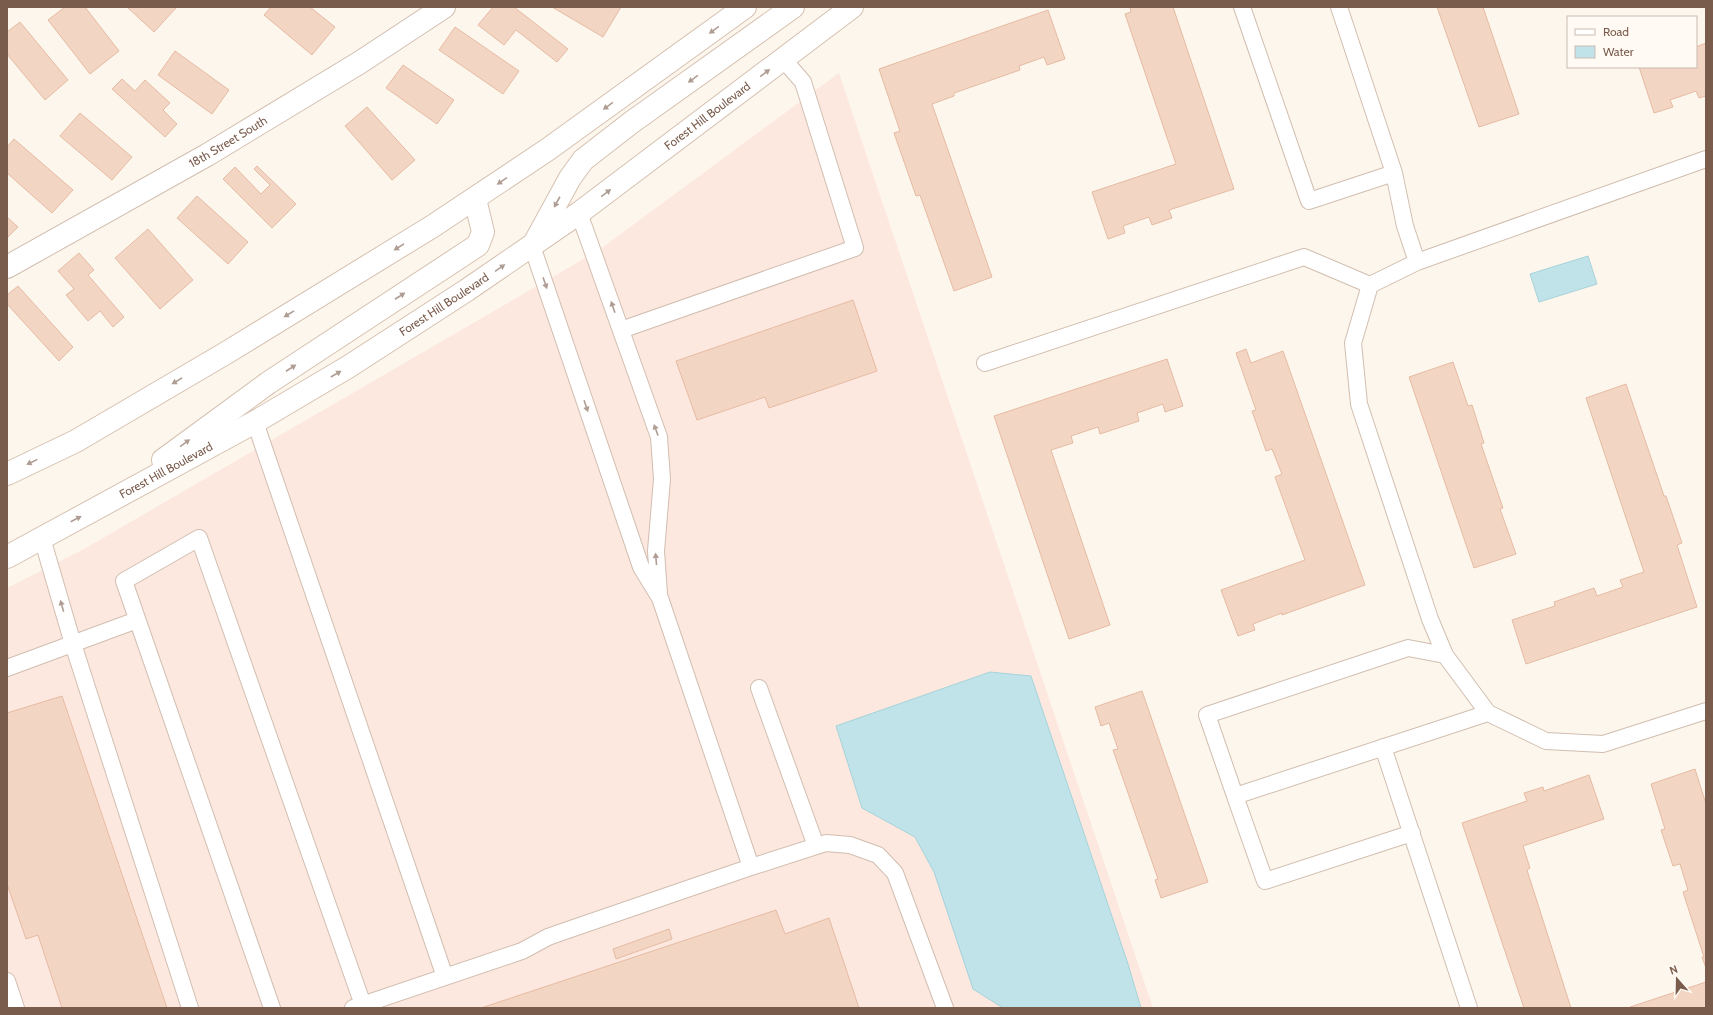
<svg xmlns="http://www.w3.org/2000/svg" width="1713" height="1015" font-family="Cabin,sans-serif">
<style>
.commercial{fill:#fde8e0}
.water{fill:#bfe3e8;stroke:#a5d3da}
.building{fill:#f3d5c3;stroke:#e6bba3}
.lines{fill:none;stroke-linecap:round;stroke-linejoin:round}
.lane-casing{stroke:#d1beb0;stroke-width:18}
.street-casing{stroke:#d1beb0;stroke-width:24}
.secondary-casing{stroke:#d6c0b0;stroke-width:24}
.lane{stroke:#fff;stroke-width:16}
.street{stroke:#fff;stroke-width:22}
.secondary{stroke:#fff;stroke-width:22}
.oneway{fill:#af9d94}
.labels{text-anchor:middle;stroke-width:4;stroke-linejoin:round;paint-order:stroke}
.street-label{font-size:12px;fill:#7a5c4d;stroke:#fffaf3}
</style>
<rect width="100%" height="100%" fill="#fdf6ec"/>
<path class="commercial" d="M839,73L1153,1008H7V588L84,549L599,250Z"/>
<path class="water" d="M1588,256L1597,284L1539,302L1530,274Z
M990,672L1031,676L1128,964L1141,1008H1003L973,989L934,872L915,837L862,808L836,726Z"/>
<path class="building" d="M65,7H85L119,51L90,74L48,20Z
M127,7H175L176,8L154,32Z
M271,7H310L335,27L312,55L264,15Z
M493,7H514L568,49L557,62L516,30L504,45L478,25Z
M552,7H621L603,37Z
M1130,7H1173L1234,189L1169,210L1172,218L1152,225L1149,217L1123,226L1125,233L1108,239L1092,192L1176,164L1125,14L1131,12Z
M1437,7H1483L1519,114L1479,127Z
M1048,10L1065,59L1047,65L1044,57L1019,66L1020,70L954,93V96L932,104L992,277L954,291L920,195L916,196L894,133L900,131L879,69Z
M20,22L68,80L45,100L7,54V32Z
M455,27L519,71L503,94L439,50Z
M1706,43V96L1699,98L1696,91L1670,100L1673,107L1654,113L1639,67H1696V47Z
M175,51L229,90L212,114L158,75Z
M403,65L454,100L437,124L386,88Z
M122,79L135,91L145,80L170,103L163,110L177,124L165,137L112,89Z
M367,107L415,160L392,180L345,126Z
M80,113L132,157L112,180L60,136Z
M14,139L73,190L52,213L7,173V147Z
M257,166L296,204L272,228L223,179L235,167L261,194L270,185L254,169Z
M197,196L248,242L228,264L177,218Z
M7,217L18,227L7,238Z
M148,229L193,280L160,309L115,258Z
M79,253L94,270L88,275L124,317L113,327L100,311L88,321L66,295L74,289L58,271Z
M18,286L73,347L59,361L7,304V295Z
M853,300L877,371L769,408L765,397L697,420L676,361Z
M1246,349L1251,363L1283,351L1365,585L1282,615V613L1253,624L1255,630L1238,636L1221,590L1305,560L1275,477L1282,474L1272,449L1266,451L1252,411L1256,410L1236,353Z
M1167,359L1183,406L1165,412L1163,404L1137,413L1139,421L1100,434L1098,427L1071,436L1073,443L1051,450L1110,625L1069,639L994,416Z
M1453,362L1468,406L1472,405L1484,443L1481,444L1503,508L1500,509L1516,554L1474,568L1409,377Z
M1626,384L1664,496H1666L1682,543L1677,545L1697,607L1526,664L1512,620L1555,606L1554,602L1594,588L1597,596L1623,587L1620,580L1644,572L1586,398Z
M1142,691L1208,882L1161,898L1155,880L1158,879L1113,750L1118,749L1109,723L1101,726L1095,707Z
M62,696L167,1008H62L38,935L26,939L7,884V713Z
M1695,769L1706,804V968L1702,957H1704L1683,892L1688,890L1680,864L1673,866L1661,830L1665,829L1651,784Z
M1589,775L1604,819L1523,846L1530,868L1527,870L1571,1008H1524L1462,823L1527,801L1524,793L1543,787L1544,791Z
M776,910L785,934L829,918L859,1008H481Z
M669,929L672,939L616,959L613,949Z
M1706,982V1008H1630V1007Z"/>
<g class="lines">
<defs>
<path id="lane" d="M1242,7L1309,201L1394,173
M1339,7L1394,173L1405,226L1417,262
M579,213L659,437L662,479L656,551L659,594
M532,246L641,567L660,598L751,867
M1370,285L1353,343L1359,404L1430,619L1445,655L1488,713L1546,741L1603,744L1706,711
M621,330L855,248L803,82L783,59
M985,363L1304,257L1370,285L1417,262L1706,159
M255,422L445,977
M42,538L73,644L190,1008
M1445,655L1408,648L1207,715L1235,796L1488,713
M7,668L137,620
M759,688L816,846
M1383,747L1469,1008
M1235,796L1265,881L1412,833
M7,981L16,1008
M272,1008L124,581L199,538L363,1005
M353,1008L522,951L548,937L562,932L751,867L826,843L850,845L878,855L895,873L945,1008"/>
<g id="street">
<path id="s1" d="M7,267L207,155L359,63L444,7"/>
</g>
<g id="secondary">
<path d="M535,242L570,178L583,160L632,122L793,7"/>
<path d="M163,460L268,383L478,245L483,232L475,199"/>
<path d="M7,474L76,441L226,353L433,226L547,150L745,7"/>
<path id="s2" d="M7,557L255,422L348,367L467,290L579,213L852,7"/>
</g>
</defs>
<use href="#lane" class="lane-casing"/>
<use href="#street" class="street-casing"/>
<use href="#secondary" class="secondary-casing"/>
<use href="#lane" class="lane"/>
<use href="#street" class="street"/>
<use href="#secondary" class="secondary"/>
</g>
<defs><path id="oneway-solid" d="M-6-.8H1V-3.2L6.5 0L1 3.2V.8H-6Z"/></defs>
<g class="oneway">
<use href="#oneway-solid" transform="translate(714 30) rotate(144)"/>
<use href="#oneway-solid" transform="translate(765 73) rotate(-37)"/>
<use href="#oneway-solid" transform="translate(693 79) rotate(144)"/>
<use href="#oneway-solid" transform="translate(608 106) rotate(144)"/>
<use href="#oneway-solid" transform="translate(502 181) rotate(146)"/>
<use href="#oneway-solid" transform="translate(606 193) rotate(-37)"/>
<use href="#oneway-solid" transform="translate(557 202) rotate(119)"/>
<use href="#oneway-solid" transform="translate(399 247) rotate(148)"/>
<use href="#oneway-solid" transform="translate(500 268) rotate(-34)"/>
<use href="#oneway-solid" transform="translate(545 283) rotate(71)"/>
<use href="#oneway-solid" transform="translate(400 296) rotate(-33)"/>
<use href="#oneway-solid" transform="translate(613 307) rotate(-109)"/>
<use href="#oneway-solid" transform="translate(289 314) rotate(149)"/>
<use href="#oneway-solid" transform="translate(291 368) rotate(-33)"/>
<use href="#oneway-solid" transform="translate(336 374) rotate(-30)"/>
<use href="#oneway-solid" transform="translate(177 381) rotate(149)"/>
<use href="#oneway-solid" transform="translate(586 406) rotate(71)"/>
<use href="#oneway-solid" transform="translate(656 430) rotate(-110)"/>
<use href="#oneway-solid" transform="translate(185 443) rotate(-36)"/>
<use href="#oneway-solid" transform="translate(32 462) rotate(154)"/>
<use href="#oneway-solid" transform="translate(76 519) rotate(-28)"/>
<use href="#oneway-solid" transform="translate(656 559) rotate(-95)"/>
<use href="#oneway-solid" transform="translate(62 606) rotate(-106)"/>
</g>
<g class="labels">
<g class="street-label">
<text dy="4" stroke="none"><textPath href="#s2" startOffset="829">Forest Hill Boulevard</textPath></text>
<text dy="4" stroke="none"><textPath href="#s1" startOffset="254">18th Street South</textPath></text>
<text dy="4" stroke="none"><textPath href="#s2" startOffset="505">Forest Hill Boulevard</textPath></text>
<text dy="4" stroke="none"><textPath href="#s2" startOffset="181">Forest Hill Boulevard</textPath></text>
</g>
</g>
<rect width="1713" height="1015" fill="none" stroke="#7a5c4d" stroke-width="16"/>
<rect x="1567" y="16" width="130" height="52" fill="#fffaf3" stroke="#cabbb1"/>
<rect x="1575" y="29" width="20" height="6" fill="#ffffff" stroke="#cabbb1"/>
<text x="1603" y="36" font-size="12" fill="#7a5c4d">Road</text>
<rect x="1575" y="46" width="20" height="12" fill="#bfe3e8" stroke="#cabbb1"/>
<text x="1603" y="56" font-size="12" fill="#7a5c4d">Water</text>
<g transform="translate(1677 979) rotate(340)" stroke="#fffaf3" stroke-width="3" paint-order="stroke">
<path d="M0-3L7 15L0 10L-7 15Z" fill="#7a5c4d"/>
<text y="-6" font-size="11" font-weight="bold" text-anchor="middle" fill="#7a5c4d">N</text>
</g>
</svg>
